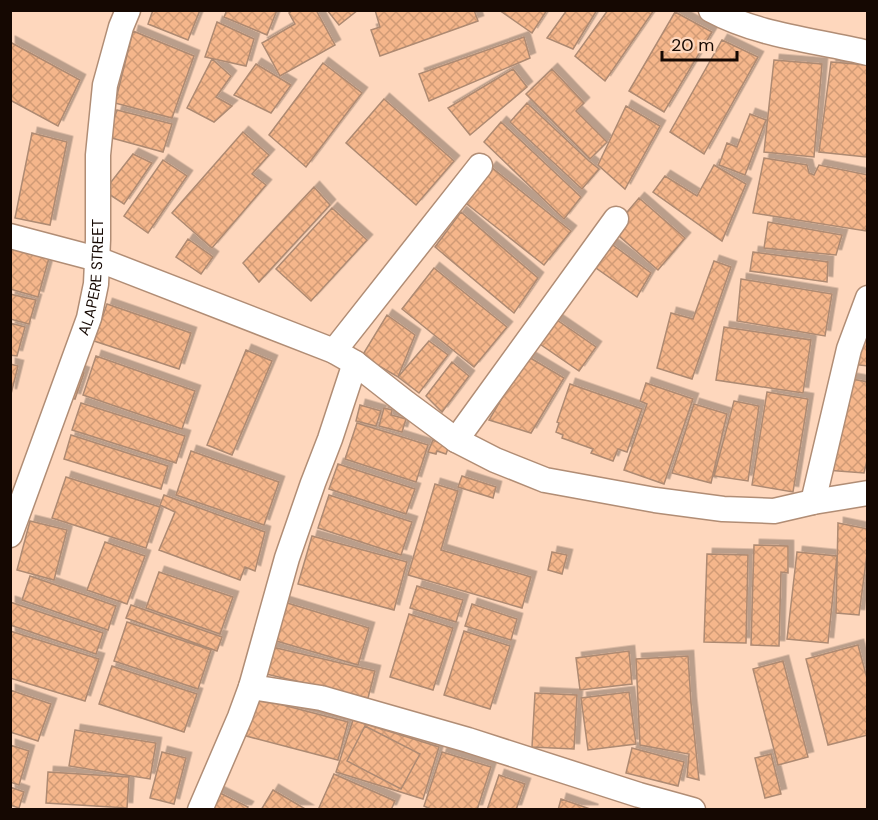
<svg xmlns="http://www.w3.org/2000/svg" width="878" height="820" font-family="'DM Sans',sans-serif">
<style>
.building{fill:url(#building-cross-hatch);stroke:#ae8a72;stroke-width:1.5;filter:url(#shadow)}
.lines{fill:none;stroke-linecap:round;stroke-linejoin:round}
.street-casing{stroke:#b18d75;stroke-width:27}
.street{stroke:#fff;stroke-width:24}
.labels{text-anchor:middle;stroke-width:6;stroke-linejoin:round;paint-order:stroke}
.street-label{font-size:15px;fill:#150802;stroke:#fed7bd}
</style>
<defs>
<pattern id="building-cross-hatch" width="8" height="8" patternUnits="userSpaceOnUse" patternTransform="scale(1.5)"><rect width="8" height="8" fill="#f5b68b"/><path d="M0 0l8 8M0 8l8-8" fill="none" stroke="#d19b76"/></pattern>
<filter id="shadow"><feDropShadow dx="5.5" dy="-5.5" stdDeviation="0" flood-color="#0004"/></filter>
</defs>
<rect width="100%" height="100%" fill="#fed7bd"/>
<path class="building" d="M153,10H200L188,40L148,24Z
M227,10H277L267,35L224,17Z
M293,10H316L335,45L280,76L262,43L295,24L289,13Z
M327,10H358L339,25Z
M375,10H474L478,21L380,56L371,30L380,27Z
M499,10H547L532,33Z
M567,10H597L573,49L547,38Z
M608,10H654L605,81L575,56Z
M675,12L712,32L664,112L629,91Z
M217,22L254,39L246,66L205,57Z
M133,31L194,56L172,118L115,103Z
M524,37L530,58L429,101L419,74Z
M722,40L758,57L704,154L670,132Z
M10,42L80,80L58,126L10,100Z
M212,59L231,76L216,97L232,106L214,122L187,108Z
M774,60L822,64L814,157L764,152Z
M831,62L868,65V144L866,157L819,152Z
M323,63L362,93L306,167L269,135Z
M256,64L291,85L271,113L234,95Z
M513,69L527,87L470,135L448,108Z
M552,69L584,103L576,111L607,142L590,159L526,94Z
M384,99L454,161L416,205L346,143Z
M527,103L589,161L599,169L582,189L510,122Z
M626,106L660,126L625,189L598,165Z
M117,110L172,124L163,152L108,137Z
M750,114L766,120L745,175L719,165L727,143L737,147Z
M501,122L581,197L564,219L484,142Z
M243,132L269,155L252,174L266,185L212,248L172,213Z
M32,133L67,142L50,225L15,218Z
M133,154L152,163L124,204L104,191Z
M764,158L807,165L809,173L814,175L819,165L868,175V221L866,231L753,213Z
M163,160L187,176L148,233L124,216Z
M714,165L746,184L722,241L653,192L665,176L697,196Z
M491,167L571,231L544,265L463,201Z
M314,187L330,205L259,282L243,263Z
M639,198L685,238L658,270L612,230Z
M332,208L367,240L311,301L276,269Z
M461,212L538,278L514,313L435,247Z
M768,222L842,235L836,255L764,248Z
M188,239L213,257L201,274L176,257Z
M606,240L651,273L637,297L589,263Z
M10,247L49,258L38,297L10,289Z
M753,252L828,262L827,282L750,271Z
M714,261L731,267L692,379L657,368L671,313L693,319Z
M434,268L507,327L474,367L402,309Z
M741,279L832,294L825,336L737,321Z
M10,294L36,300L29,324L10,319Z
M107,304L191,333L179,369L94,341Z
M868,314V366L851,364Z
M387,315L415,335L398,377L362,356Z
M554,318L596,347L579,371L537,342Z
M10,323L25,327L17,356L10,355Z
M724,327L811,340L803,393L716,380Z
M429,341L448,355L419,393L398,377Z
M246,350L272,361L232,455L207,445Z
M96,356L195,391L182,429L83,395Z
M527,356L564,378L531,433L489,420Z
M452,362L469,376L442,412L426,396Z
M10,364L18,366L11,394H10Z
M74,369L84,373L75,399L64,396Z
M846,378L868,382V456L864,473L826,470Z
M646,383L693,399L664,484L624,470L647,404L640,401Z
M570,384L642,409L627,452L618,449L613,461L591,453L593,449L562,438L563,435L556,432L559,423L557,422Z
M767,392L808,399L793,492L752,485Z
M734,401L759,406L748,481L714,476Z
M81,403L185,436L176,463L72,430Z
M694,404L727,414L711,483L672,473Z
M360,405L381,411L376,426L356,421Z
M384,408L392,410L391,415L406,419L402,432L379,426Z
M357,423L428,445L416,482L345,459Z
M71,435L168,466L161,489L64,459Z
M439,439L450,443L446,454L437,451L436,454L428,452L433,440L438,442Z
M191,451L279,482L264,525L176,495Z
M338,464L415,489L406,514L329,489Z
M462,476L496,487L493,498L458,487Z
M66,477L160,507L146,548L52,518Z
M435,484L458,491L441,550L531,577L522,608L408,575Z
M164,495L265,532L255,571L245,567L240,580L159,550L175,512L160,505Z
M329,495L412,522L401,555L318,528Z
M30,521L67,530L54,580L17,570Z
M838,523L868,529V546L859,615L836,613Z
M312,536L407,562L394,610L298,584Z
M105,542L145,556L127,604L87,590Z
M754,545L788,546V573L781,572L779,646L751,645Z
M552,552L567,555L562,574L548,570Z
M797,552L837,556L828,643L787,639Z
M707,554L748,555L746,643L704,642Z
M159,572L233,597L220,634L146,608Z
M30,576L116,606L108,630L22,600Z
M417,586L463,600L456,622L410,608Z
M10,602L103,633L96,654L10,625Z
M284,602L369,628L358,665L273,640Z
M472,604L517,619L511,640L465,626Z
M131,605L222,637L217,651L126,618Z
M409,614L453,628L433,690L390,677Z
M127,622L211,650L198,689L114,661Z
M10,631L99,659L85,701L10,678Z
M464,631L510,646L490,709L444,695Z
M858,645L868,682V735L828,745L806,659Z
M272,647L375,671L368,698L266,674Z
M629,651L632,684L580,690L576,658Z
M688,656L691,703L699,780L687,777L689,754L640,745L636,659Z
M783,661L808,757L778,765L753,669Z
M112,666L197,694L184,732L99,704Z
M10,690L51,704L38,741L10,732Z
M629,692L636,744L588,750L581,698Z
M535,693L577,695L574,749L532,747Z
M256,698L348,722L338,760L246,736Z
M353,720L439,747L423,799L336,772Z
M365,726L420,754L401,789L347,761Z
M75,730L156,743L150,779L69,766Z
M10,745L29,751L19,785L10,782Z
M632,748L684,762L678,786L626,773Z
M162,752L186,758L174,804L150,798Z
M442,752L491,767L477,810H433L424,806Z
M771,754L781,794L765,798L755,758Z
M48,772L129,777L127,808L46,803Z
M334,774L395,801L391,810H318Z
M499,775L525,784L516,810H487Z
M10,787L24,792L19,808L10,805Z
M273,790L307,810H261Z
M218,792L248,807L246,810H210Z
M561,799L593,810H558Z"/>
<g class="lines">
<defs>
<g id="street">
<path d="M711,10C759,36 815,40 868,53"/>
<path d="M10,236L97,259L334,351L355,363L406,403L456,440L495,460L545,480L655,500L723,509L774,511L813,502L868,493"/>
<path d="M334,351L480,166"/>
<path d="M456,440L616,219"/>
<path d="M813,502L849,349L868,298"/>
<path id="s1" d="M10,535L89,318L96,284L98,240V155L105,85L121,27L128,10"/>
<path d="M251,687L321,698L468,740L639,795L693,810"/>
<path d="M200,810L240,717L251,687L287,558L313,483L330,439L355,363"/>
</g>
</defs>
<use href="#street" class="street-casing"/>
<use href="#street" class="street"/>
</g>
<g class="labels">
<g class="street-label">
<text dy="5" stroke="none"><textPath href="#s1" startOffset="272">ALAPERE STREET</textPath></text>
</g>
</g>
<rect width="878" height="820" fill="none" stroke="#150802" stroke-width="24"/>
<path d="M662 51v9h75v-9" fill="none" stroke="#150802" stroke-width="3"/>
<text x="671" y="51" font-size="18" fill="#150802" stroke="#fed7bd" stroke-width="4.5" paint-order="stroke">20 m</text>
</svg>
